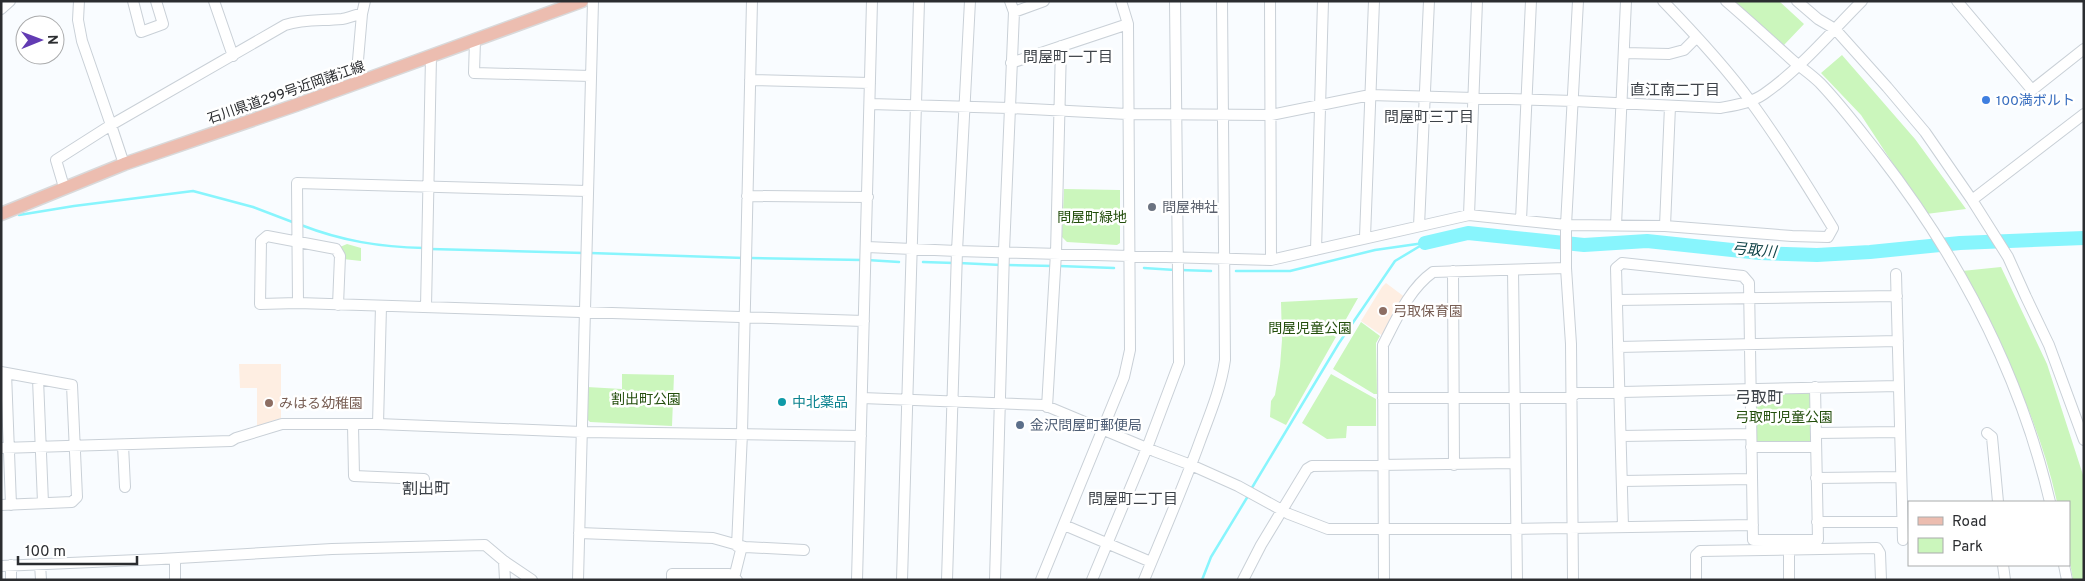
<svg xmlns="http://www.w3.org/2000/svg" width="2085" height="581" font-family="Overpass,'Noto Sans JP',sans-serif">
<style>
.education{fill:#feeee2}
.green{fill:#cbf6bc}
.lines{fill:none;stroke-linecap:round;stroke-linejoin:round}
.stream{stroke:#88f5fd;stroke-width:2.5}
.river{stroke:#88f5fd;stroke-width:14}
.minor-casing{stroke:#c9d0d7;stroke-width:12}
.major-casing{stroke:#d9d9da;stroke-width:15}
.minor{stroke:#fff;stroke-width:10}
.major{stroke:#ecbdb0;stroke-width:12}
.shop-dot{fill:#3f7fe0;stroke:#fff;stroke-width:2}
.worship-dot{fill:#6b7280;stroke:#fff;stroke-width:2}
.education-dot{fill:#8d6e63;stroke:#fff;stroke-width:2}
.culture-dot{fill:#0f9aa8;stroke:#fff;stroke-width:2}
.service-dot{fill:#5c6f8a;stroke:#fff;stroke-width:2}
.labels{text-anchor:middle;stroke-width:5;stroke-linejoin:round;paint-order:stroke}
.street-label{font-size:14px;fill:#2b2d30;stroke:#fff}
.shop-label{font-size:14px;fill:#366cbe;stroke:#fff;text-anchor:start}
.worship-label{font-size:14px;fill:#5b616d;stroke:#fff;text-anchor:start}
.park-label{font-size:14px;fill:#234e0c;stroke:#fff}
.education-label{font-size:14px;fill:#785e54;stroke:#fff;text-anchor:start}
.culture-label{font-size:14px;fill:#0d838f;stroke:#fff;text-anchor:start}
.service-label{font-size:14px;fill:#4e5e75;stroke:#fff;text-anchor:start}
.neighbourhood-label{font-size:15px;fill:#3e4349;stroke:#fff}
.water-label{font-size:15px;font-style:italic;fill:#114448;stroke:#fff}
.quarter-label{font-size:16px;fill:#3e4349;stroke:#fff}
</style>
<rect width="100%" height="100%" fill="#f9fcff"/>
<path class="education" d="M1386,283L1406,298L1383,336L1361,321L1382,287Z
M239,364H281V418L257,426V388H240Z"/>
<path class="green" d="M1732,1H1779L1804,24L1784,45Z
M1842,55L1915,139L1966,209L1926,214L1861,115L1821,73Z
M1064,189L1120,190V243L1117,245L1067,242L1062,237Z
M347,244L361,248V261L343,259L340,247Z
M2001,267L2047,364L2084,478V580H2073L2069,557V502H2057C2039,420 2002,345 1962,271Z
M1358,298L1286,425L1270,417L1271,401L1275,395L1280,366L1282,340L1281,302Z
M1361,322L1380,336L1376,343L1377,394H1374L1333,369Z
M622,374L674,375L672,426L590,422L586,418L587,387L622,389Z
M1331,374L1376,399V426H1347L1346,438L1327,439L1302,423Z
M1808,391L1812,394L1814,439L1811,442H1764L1756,441V393Z"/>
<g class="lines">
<path class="stream" d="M19,215L74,206L193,191L253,207L295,223
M301,225C342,241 380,247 424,248
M430,249L584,253
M590,253L744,258
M750,258L862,260
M867,260L899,262
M923,262L954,263
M959,263L1001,265
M1007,265L1054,266
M1059,266L1114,268
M1144,268L1175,270
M1180,270L1211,271
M1236,271H1290L1375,250L1424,243
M1250,491L1339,343L1395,261L1425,243
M1202,580L1211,557L1248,496"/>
<path class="river" d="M1425,243L1468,233L1584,245L1647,241L1760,253L1817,255L1870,252L1960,243L2084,238"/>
<defs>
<path id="minor" d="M133,1L141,32L163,24L156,1
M214,1L233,56
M1270,1L1271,260
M1726,1C1748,20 1769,39 1791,59C1800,67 1811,74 1820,83C1841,105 1859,129 1878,153C1958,256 2020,374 2050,502
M1797,1L1818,19L1835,29L1887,87L1925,132L1972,200L2008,257L2026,297L2049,345L2084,440
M1957,1L2032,90L2084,49
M1,9L10,1
M1014,12L1044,1
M475,40L474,73L591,76
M1624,53L1669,54L1684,50L1697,37
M1011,63L1128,24
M750,80L870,83
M356,83L362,14L365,1
M870,104L1009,108L1127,114L1271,115L1370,95L1574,101L1720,108C1736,105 1751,103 1764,94C1800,69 1831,32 1862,1
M124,164L111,125L285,25C304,19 322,21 342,19C348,18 354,15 362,14
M64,187L56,160L111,125L82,41L78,20L79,1
M587,191L297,183L298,303L864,321
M747,196L868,197
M1972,200L2084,114
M1469,215L1477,1
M1521,220L1531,1
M1616,225L1626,1
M1419,226L1429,1
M1665,226L1670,106
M1365,237L1374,1
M867,247L957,251L1271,260L1469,215L1566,225L1665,226L1792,236L1828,237L1833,228C1807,185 1781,143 1751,102C1725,66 1694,33 1663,1
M1316,250L1323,1
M1513,270L1517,580
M1453,271L1454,465
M1896,274L1903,540
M1617,300L1897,296
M298,303L260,304L261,241L267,236L336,249L340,256L338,305
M426,307L431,56
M1618,347L1898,341
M1,372L72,385L77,497L72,502L1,505
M6,373L11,505
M38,379L43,503
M862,398L1044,405L1154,451L1191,465L1238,486L1289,514L1328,529H1515L1753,525
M1383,398H1571L1576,393L1899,386
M1047,407L1056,253L1061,46
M378,424L381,306
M353,425L354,476L424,479
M1816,433L1900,432
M1987,433L1992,437L1998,502
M1621,436L1751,434
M123,445L125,487
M1751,447H1816
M1,448L231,441L236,438L282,424H378L582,432L861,436
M1816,478L1901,477
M1622,481L1752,479
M1817,522H1902
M1064,525L1151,562
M1623,527L1616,268L1622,263L1743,276L1749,283L1753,540H1818L1815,387
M579,533L713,538L745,547L804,550
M1789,543V580
M737,546L742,433L752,1
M175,559V580
M504,561L505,580
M40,564L41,580
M11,565V580
M2003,565L2005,580
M2064,565L2067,580
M1,566L161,559L332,549L485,545L504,561L532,580
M734,578L742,546
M578,580L593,1
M672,580V574H729L737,580
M857,580L872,1
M902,580L919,1
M947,580L957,251L970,1
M995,580L1004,251L1014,12L1010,1
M1041,580L1124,377L1130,350L1128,24L1121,1
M1092,580L1147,448L1179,363L1175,1
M1144,580C1163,534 1183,488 1200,441C1210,414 1221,388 1225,360L1222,1
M1243,580L1261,545L1307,469L1312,466L1514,463
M1384,580L1383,345C1396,320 1409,289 1433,272L1566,268
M1573,580L1571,344L1566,268V225L1578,1
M1696,580V555L1700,551L1877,548L1880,553L1881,580"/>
<path id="major" d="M1,214L124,164L296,105L582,1"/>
</defs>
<use href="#minor" class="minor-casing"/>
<use href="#major" class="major-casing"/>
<use href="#minor" class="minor"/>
<use href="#major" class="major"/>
</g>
<circle class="shop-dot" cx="1986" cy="100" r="5"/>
<circle class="worship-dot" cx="1152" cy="207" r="5"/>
<g class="education-dot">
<circle cx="1383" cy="311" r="5"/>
<circle cx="269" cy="403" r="5"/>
</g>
<circle class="culture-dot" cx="782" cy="402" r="5"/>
<circle class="service-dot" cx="1020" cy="425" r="5"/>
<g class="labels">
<g class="street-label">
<text transform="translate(286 92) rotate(-19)" y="5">石川県道299号近岡諸江線</text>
</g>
<g class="shop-label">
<text x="1996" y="105">100満ボルト</text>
</g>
<g class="worship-label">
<text x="1162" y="212">問屋神社</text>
</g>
<g class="park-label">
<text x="1092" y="222">問屋町緑地</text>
<text x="1310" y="333">問屋児童公園</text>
<text x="646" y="404">割出町公園</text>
<text x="1784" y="422">弓取町児童公園</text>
</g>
<g class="education-label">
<text x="1393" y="316">弓取保育園</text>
<text x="279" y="408">みはる幼稚園</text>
</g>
<g class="culture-label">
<text x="792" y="407">中北薬品</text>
</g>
<g class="service-label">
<text x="1030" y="430">金沢問屋町郵便局</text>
</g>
<g class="neighbourhood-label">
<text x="1068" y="62">問屋町一丁目</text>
<text x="1675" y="95">直江南二丁目</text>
<text x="1429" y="122">問屋町三丁目</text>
<text x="1133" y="504">問屋町二丁目</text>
</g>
<g class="water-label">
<text transform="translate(1754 250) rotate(5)" y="5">弓取川</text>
</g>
<g class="quarter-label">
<text x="1759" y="403">弓取町</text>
<text x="426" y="494">割出町</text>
</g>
</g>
<rect width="2085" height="581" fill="none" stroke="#2b2d30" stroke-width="5"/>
<rect x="1908" y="501" width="162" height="65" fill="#ffffff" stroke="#aaabac"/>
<rect x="1918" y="517" width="25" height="8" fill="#ecbdb0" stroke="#aaabac"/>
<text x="1952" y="526" font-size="15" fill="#2b2d30">Road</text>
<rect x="1918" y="538" width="25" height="15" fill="#cbf6bc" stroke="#aaabac"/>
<text x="1952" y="551" font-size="15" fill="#2b2d30">Park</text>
<g transform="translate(40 40) rotate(89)"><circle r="24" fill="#ffffff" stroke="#aaabac"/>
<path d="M0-4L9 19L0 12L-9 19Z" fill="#623bb3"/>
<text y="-8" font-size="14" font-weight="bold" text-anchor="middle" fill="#2b2d30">N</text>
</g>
<path d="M18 556v8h119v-8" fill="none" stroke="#2b2d30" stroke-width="2.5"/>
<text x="25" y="556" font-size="15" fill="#2b2d30" stroke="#ffffff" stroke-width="4" paint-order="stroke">100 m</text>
</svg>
